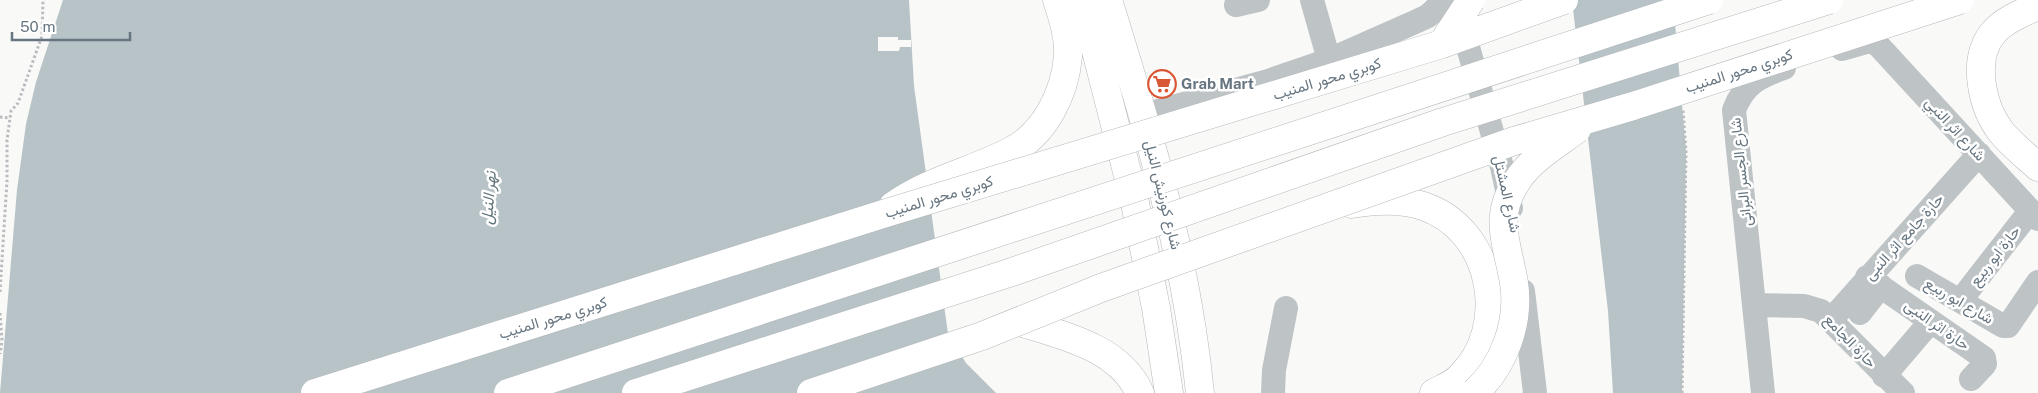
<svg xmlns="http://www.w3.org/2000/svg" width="2038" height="393" font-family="'Public Sans',Vazirmatn,sans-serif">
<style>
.water{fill:#b7c3c7}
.pier{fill:#f9f9f7}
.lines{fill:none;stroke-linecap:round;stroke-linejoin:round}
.highway-casing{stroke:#b4b8bb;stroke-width:29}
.path{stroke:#b9bcbf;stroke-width:3;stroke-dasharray:2.5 2.5;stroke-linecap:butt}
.minor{stroke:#bec3c6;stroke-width:24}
.highway{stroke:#fff;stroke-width:28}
.highway-bridge-casing{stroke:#b4b8bb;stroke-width:29;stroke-linecap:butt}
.highway-bridge{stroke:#fff;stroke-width:28}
.labels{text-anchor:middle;stroke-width:5;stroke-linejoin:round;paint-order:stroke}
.street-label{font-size:15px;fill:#667580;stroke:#fff}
.poi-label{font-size:15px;font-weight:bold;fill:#667580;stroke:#fff;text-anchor:start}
.water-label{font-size:16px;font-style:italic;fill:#60747a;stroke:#fff}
</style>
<rect width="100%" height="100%" fill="#f9f9f7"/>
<path class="water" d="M63,0H909L914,86L948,334L966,363L996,393H0L17,190L26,124L36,82Z
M1572,0H1673L1686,151L1682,393H1613L1608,311Z"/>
<path class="pier" d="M878,37H898V40H911V47H900L899,51H878Z"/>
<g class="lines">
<defs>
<path id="highway" d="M1083,0L1135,203L1156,308L1169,393
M1108,0C1148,128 1187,259 1200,393
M2038,6C2022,13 2004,20 1993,33C1971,60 1982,108 2002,133C2012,145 2026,156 2038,167
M1351,204C1375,200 1400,198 1423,206C1493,229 1512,327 1460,377C1454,384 1443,388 1434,393
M893,206C931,179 971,172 1011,151C1045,134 1065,93 1068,56C1069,37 1063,18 1057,0
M1020,322C1064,336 1119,347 1140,393"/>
</defs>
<use href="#highway" class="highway-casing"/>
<path class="path" d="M0,117L10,118
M0,292L7,181V140L11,111L18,103L42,36L43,0
M0,313L2,341L0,354
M1682,393L1686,151L1683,110"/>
<path class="minor" d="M1312,0L1329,60
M1236,5L1258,0
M1460,19L1502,167L1511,208
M1842,49L1870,41L1878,45L2038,219
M1143,115L1268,81L1329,60L1415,22L1428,16L1445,0
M1917,276L2003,326H2008L2038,282
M1867,277L1984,358L1985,364L1971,379
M1523,291L1535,393
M1960,301L2030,211
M1755,305L1804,306L1821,311L1903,393
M1860,313L1881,286
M1830,321L1979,154
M1884,376L1931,321
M1273,393L1274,370L1286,308
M1763,393L1734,110C1744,84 1758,77 1784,68"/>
<use href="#highway" class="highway"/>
<defs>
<path id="highway-bridge" d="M1442,44L1471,0
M315,393L883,214L1442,44L1564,0
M508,393L1709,0
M636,393L1012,272L1443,122L1829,0
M811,393L982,336L1101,288L1514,141L1633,106L1960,0
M1474,393C1504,367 1520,322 1514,283C1508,245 1492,218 1517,181C1531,159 1556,145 1577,129"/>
</defs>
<use href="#highway-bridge" class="highway-bridge-casing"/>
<use href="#highway-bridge" class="highway-bridge"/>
</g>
<defs>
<symbol id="supermarket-ring" viewBox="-11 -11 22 22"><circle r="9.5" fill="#fff" stroke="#da5736" stroke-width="1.5"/><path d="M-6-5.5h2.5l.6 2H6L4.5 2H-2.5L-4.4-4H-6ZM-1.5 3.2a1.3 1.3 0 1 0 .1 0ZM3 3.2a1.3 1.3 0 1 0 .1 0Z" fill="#da5736"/></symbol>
</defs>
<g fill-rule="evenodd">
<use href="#supermarket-ring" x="1146" y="68" width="32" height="32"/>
</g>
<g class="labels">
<g class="street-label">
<text transform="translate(1739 71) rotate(-18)" y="5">كوبري محور المنيب</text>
<text transform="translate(1327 79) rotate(-17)" y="5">كوبري محور المنيب</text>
<text transform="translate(1955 129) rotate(47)" y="5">شارع اثر النبي</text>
<text transform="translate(1741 172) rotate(-96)" y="5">شارع الجسر البرانى</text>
<text transform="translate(1507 194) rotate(77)" y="5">شارع المشتل</text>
<text transform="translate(1163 195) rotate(76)" y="5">شارع كورنيش النيل</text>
<text transform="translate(939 197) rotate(-17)" y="5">كوبري محور المنيب</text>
<text transform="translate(1904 237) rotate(-48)" y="5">حارة جامع اثر النبى</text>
<text transform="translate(1995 256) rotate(-52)" y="5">حارة ابو ربيع</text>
<text transform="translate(1959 301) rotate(30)" y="5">شارع ابو ربيع</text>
<text transform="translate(553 318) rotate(-17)" y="5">كوبري محور المنيب</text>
<text transform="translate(1937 325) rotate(35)" y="5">حارة اثر النبى</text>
<text transform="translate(1850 341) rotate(46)" y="5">حارة الجامع</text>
</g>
<g class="poi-label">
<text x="1181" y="89">Grab Mart</text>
</g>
<g class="water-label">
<text transform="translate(488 198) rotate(-86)" y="6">نهر النيل</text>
</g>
</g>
<path d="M12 32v8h118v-8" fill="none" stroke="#667580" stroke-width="2.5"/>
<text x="20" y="32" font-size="15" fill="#667580" stroke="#ffffff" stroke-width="4" paint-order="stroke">50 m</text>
</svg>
